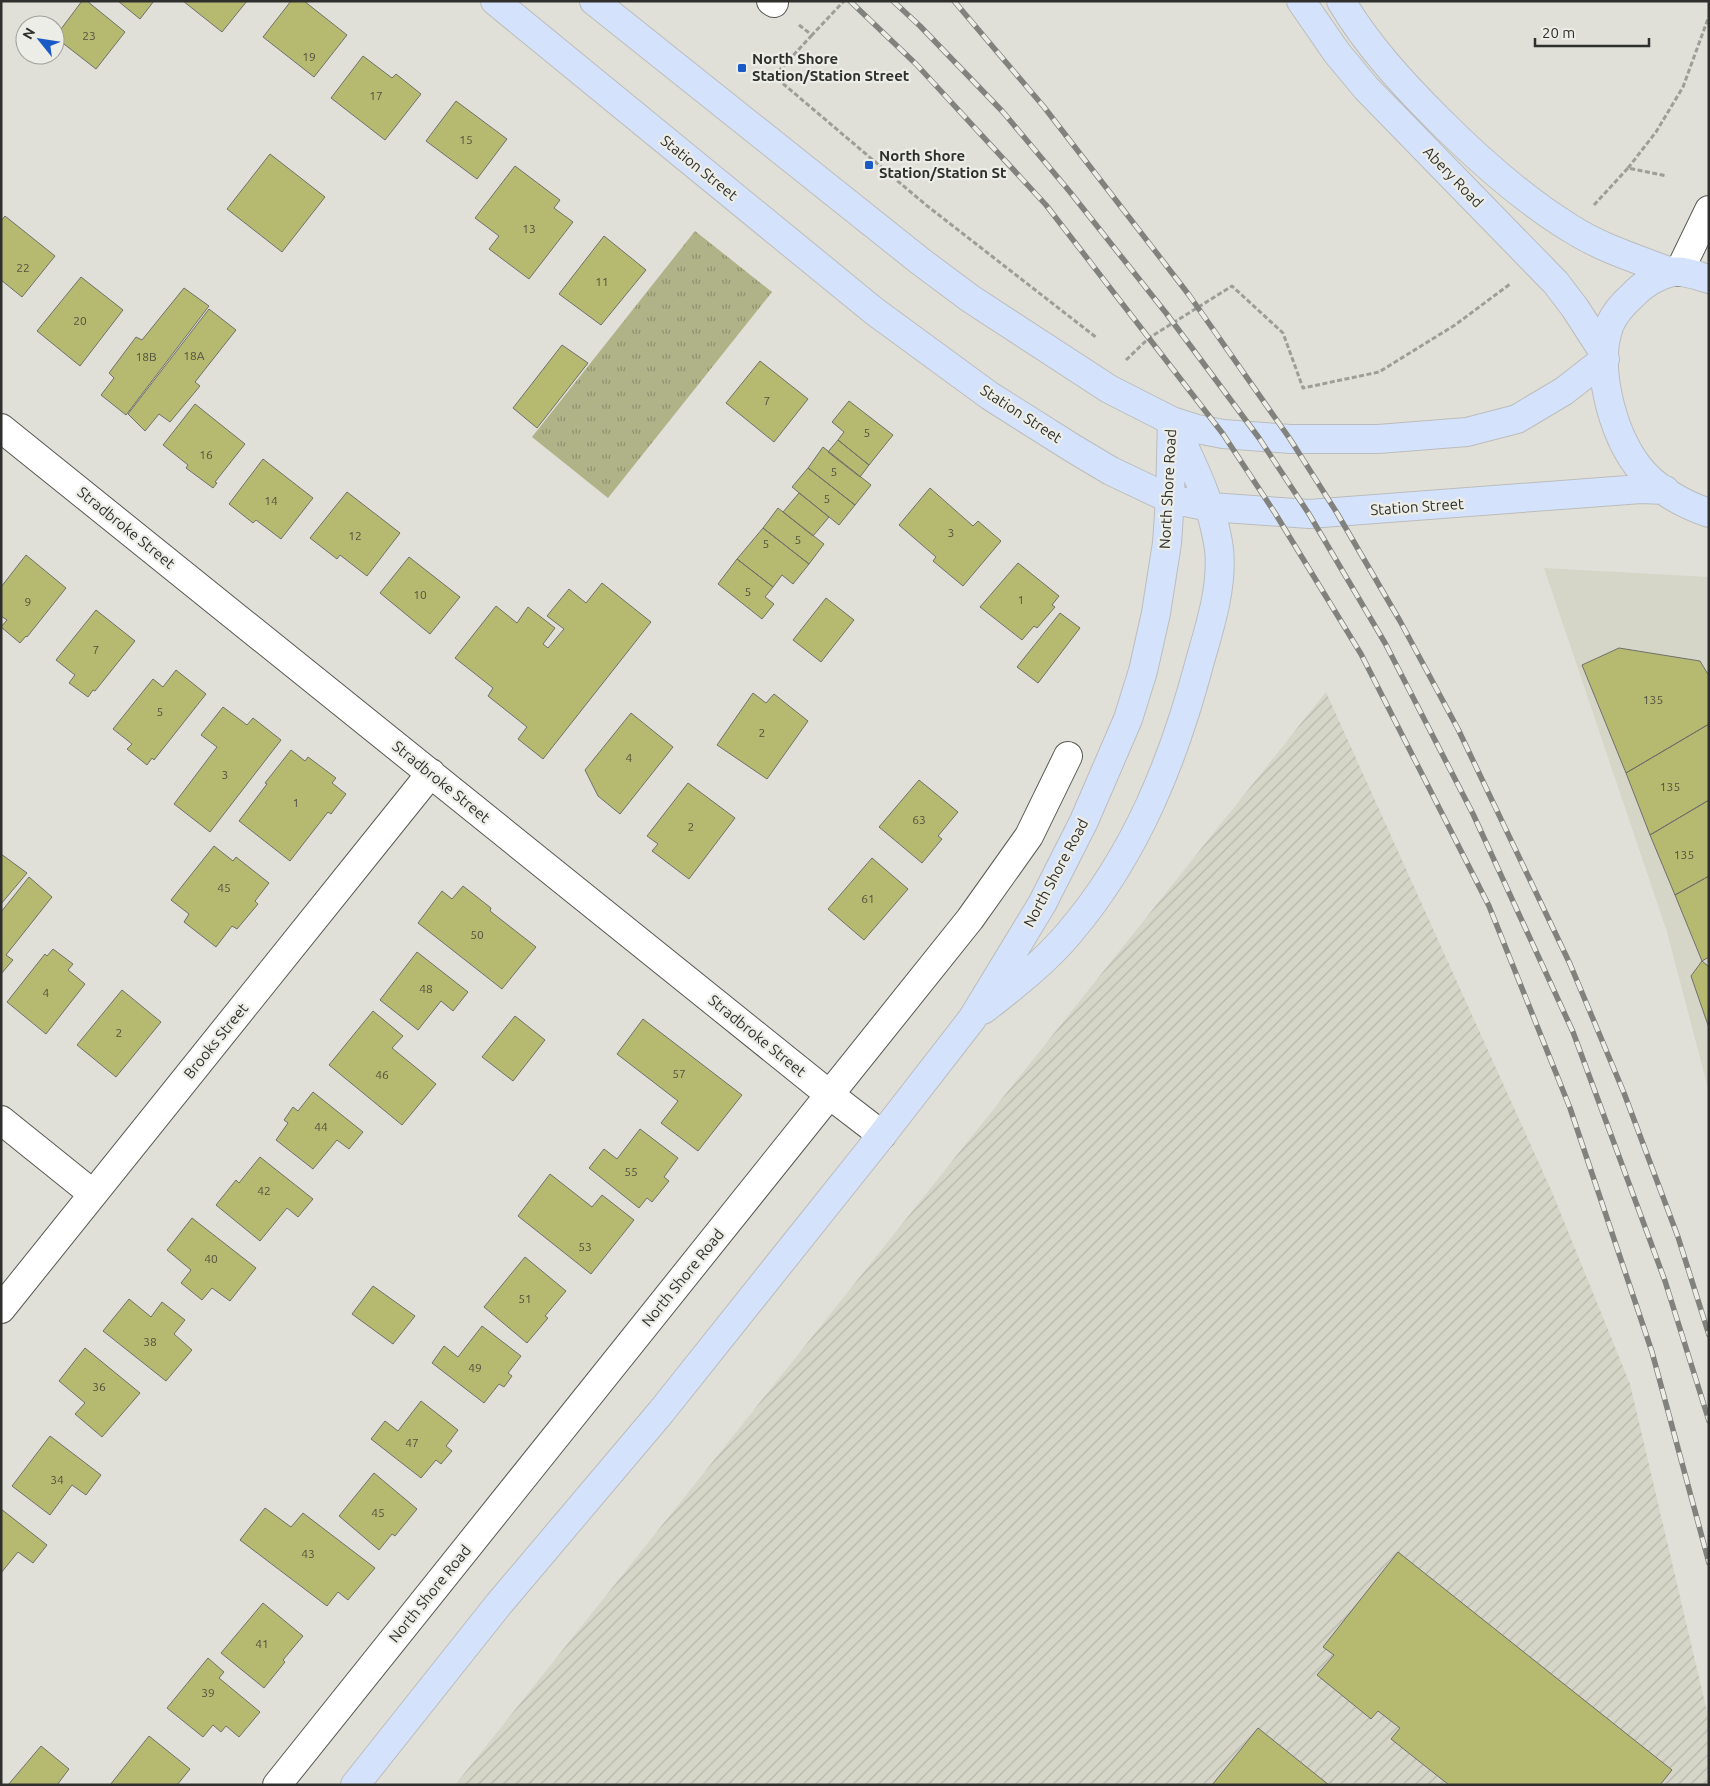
<svg xmlns="http://www.w3.org/2000/svg" width="1710" height="1786" font-family="Ubuntu,sans-serif">
<style>
.built{fill:#d5d6c8}
.industrial{fill:url(#industrial-furrows)}
.grass{fill:url(#grass-tufts)}
.building{fill:#b6b970;stroke:#70706a}
.lines{fill:none;stroke-linecap:round;stroke-linejoin:round}
.minor-casing{stroke:#585953;stroke-width:30}
.major-casing{stroke:#bcbcbc;stroke-width:30}
.path{stroke:#9e9e99;stroke-width:3;stroke-dasharray:5 2.5;stroke-linecap:butt}
.minor{stroke:#fff;stroke-width:28}
.major{stroke:#d4e3fb;stroke-width:28}
.rail-casing{stroke:#81817d;stroke-width:5.5}
.rail{stroke:#edede7;stroke-width:4;stroke-dasharray:11;stroke-linecap:butt}
.poi-dot{fill:#195ac5;stroke:#edede7;stroke-width:2}
.labels{text-anchor:middle;stroke-width:4.5;stroke-linejoin:round;paint-order:stroke}
.number-label{font-size:12px;fill:#51523e}
.poi-label{font-size:15px;font-weight:bold;fill:#2f2f2d;stroke:#edede7;text-anchor:start}
.street-label{font-size:15px;fill:#2f2f2d;stroke:#edede7}
</style>
<defs>
<pattern id="industrial-furrows" width="10" height="10" patternUnits="userSpaceOnUse" patternTransform="scale(1.25)"><rect width="10" height="10" fill="#d5d6c8"/><path d="M-1 1l2-2M0 10L10 0M9 11l2-2" fill="none" stroke="#b7b8ac"/></pattern>
<pattern id="grass-tufts" width="24" height="20" patternUnits="userSpaceOnUse" patternTransform="scale(1.25)"><rect width="24" height="20" fill="#b0b287"/><path d="M3 7l-1-3M5 7V3M7 7l1-3M15 17l-1-3M17 17v-4M19 17l1-3" fill="none" stroke="#90916f"/></pattern>
</defs>
<rect width="100%" height="100%" fill="#e0e0d9"/>
<path class="built" d="M1544,568L1709,577V1092L1667,932Z"/>
<path class="industrial" d="M1326,692L1552,1192L1630,1384L1709,1720V1785H455Z"/>
<path class="grass" d="M695,231L772,292L608,498L532,437Z"/>
<path class="building" d="M82,1H87L125,32L96,69L55,37Z
M118,1H154L140,19Z
M183,1H247L222,32Z
M291,1H304L347,35L314,77L263,37Z
M363,56L392,78L396,74L421,94L385,140L331,98Z
M456,101L507,139L477,179L426,141Z
M270,154L325,197L282,252L227,209Z
M515,166L560,200L554,208L573,222L529,279L489,249L499,236L475,218Z
M5,216L55,256L22,297L1,280V221Z
M604,236L646,270L601,325L559,294Z
M81,277L123,310L80,366L37,331Z
M184,288L209,306L126,415L101,395L114,378L109,373L136,337L142,340Z
M209,309L236,330L195,382L200,386L170,422L159,414L145,431L128,414Z
M562,345L588,363L537,428L513,408Z
M760,361L808,399L774,442L726,403Z
M849,401L893,435L869,465L838,440L844,432L832,422Z
M195,404L245,444L215,482L217,483L213,488L186,468L188,465L163,445Z
M838,440L869,465L860,477L828,452Z
M823,447L871,485L855,505L808,468Z
M263,459L313,498L281,539L256,520L253,523L229,504Z
M808,468L855,505L839,525L792,487Z
M930,488L973,526L978,521L1001,541L963,586L933,561L936,557L899,525Z
M347,492L400,533L367,576L340,555L337,559L310,538Z
M799,493L829,517L813,536L783,512Z
M778,508L824,544L809,564L763,528Z
M763,528L809,564L793,584L782,575L773,587L737,559Z
M26,555L66,588L27,637L26,636L20,643L1,627L7,620L1,616V587Z
M409,557L460,597L430,634L380,593Z
M737,559L773,587L765,597L774,604L762,619L718,584Z
M1018,563L1059,596L1052,605L1055,607L1037,628L1034,626L1022,640L980,607Z
M602,583L651,622L543,759L518,739L527,727L488,696L493,688L455,658L496,606L517,623L528,607L555,628L543,644L548,648L564,629L547,616L569,589L586,603Z
M826,598L854,620L821,662L793,640Z
M96,610L135,641L95,691L93,690L88,697L69,683L75,675L56,660Z
M1060,613L1080,628L1038,683L1017,667Z
M1619,648L1700,661L1709,676V724L1626,773L1582,665Z
M176,670L206,694L154,760L152,758L147,765L127,749L132,744L113,729L153,679L163,687Z
M753,693L766,703L774,694L808,721L767,779L717,745Z
M223,707L247,725L253,718L281,740L210,832L174,804L217,747L201,735Z
M631,713L673,747L620,814L598,796L585,770Z
M1709,724V800L1650,835L1626,773Z
M291,750L305,761L308,757L336,778L332,783L346,794L331,814L328,812L290,861L239,821L267,784L265,783Z
M919,780L958,812L938,836L942,839L922,863L879,827Z
M688,783L735,818L689,879L652,851L658,844L647,836Z
M1709,800V876L1675,895L1650,835Z
M214,846L233,861L236,857L269,883L255,901L258,904L237,929L232,926L216,947L184,922L189,914L171,900Z
M1,854L27,873L1,904Z
M872,858L908,889L864,940L828,909Z
M1709,876V957L1702,961L1675,895Z
M29,877L52,897L6,955L13,960L1,974V912Z
M463,886L491,908L490,911L536,947L502,989L418,923L442,891L452,899Z
M53,949L73,964L68,970L85,984L46,1034L7,1002L45,954L47,956Z
M417,952L468,992L453,1011L441,1001L418,1030L380,1000Z
M1702,961L1709,967V1028L1691,976Z
M122,990L161,1022L116,1077L77,1045Z
M373,1011L403,1036L392,1048L436,1084L402,1125L329,1065Z
M515,1016L545,1040L513,1081L482,1057Z
M643,1019L742,1095L698,1151L661,1123L678,1101L617,1054Z
M313,1092L363,1132L349,1149L337,1140L313,1169L276,1140L288,1123L284,1120L293,1107L298,1111Z
M640,1129L678,1158L664,1177L669,1181L652,1202L647,1198L639,1208L589,1168L604,1149L617,1159Z
M260,1157L313,1199L298,1217L287,1208L260,1241L216,1205L236,1180L239,1183Z
M550,1174L592,1207L602,1195L634,1220L591,1274L518,1216Z
M192,1218L256,1268L230,1301L212,1288L202,1300L181,1283L191,1270L167,1250Z
M525,1257L566,1291L545,1316L548,1318L527,1343L484,1307Z
M373,1286L415,1316L393,1344L352,1314Z
M129,1299L151,1317L162,1302L185,1320L174,1334L192,1350L166,1381L103,1331Z
M482,1326L521,1356L508,1373L512,1376L504,1387L499,1384L484,1403L432,1363L444,1346L458,1357Z
M85,1348L140,1393L102,1437L75,1414L85,1403L59,1381Z
M421,1401L458,1430L446,1446L452,1451L441,1464L436,1460L421,1478L371,1439L385,1421L398,1431Z
M50,1436L101,1475L86,1495L72,1485L50,1515L12,1486Z
M374,1473L417,1509L395,1536L392,1534L379,1550L339,1516Z
M265,1508L291,1527L303,1513L375,1568L348,1600L338,1592L327,1606L240,1540Z
M1,1509L47,1545L33,1563L18,1552L1,1573Z
M1398,1552L1672,1770L1660,1785H1449L1391,1739L1400,1728L1378,1711L1371,1719L1317,1675L1334,1655L1323,1647Z
M263,1603L303,1636L283,1660L285,1662L264,1688L221,1653Z
M208,1658L224,1672L219,1678L260,1712L239,1737L226,1726L221,1732L213,1725L203,1737L167,1708Z
M1258,1728L1329,1785H1212Z
M149,1736L190,1769L177,1785H110Z
M41,1746L69,1769L57,1785H8Z"/>
<g class="lines">
<defs>
<path id="minor" d="M771,1L774,3
M1679,272L1709,210
M1,428L830,1095L882,1135
M1,1120L93,1194
M1,1309L431,773
M277,1785L970,919L1029,836L1068,756"/>
<path id="major" d="M495,1L874,311L990,396L1074,449L1111,471L1170,499L1210,507L1309,514L1641,489L1665,490
M594,1L920,261L971,299L1109,389L1172,421L1197,429L1223,434L1290,439H1378L1467,432L1517,419L1564,391L1605,359
M1301,1L1337,53L1366,88L1556,283L1575,308L1604,353
M1341,1C1367,45 1402,83 1438,119C1478,159 1521,198 1570,228C1601,248 1637,259 1671,272
M1709,279C1698,276 1683,270 1672,272C1658,275 1643,284 1633,295C1624,303 1615,313 1610,324C1594,365 1612,431 1637,465C1654,488 1682,504 1709,513
M983,1010C1013,987 1046,961 1070,932C1137,853 1174,759 1200,661C1210,626 1223,586 1219,549C1213,505 1193,465 1174,425
M355,1785L498,1605L661,1412L882,1135L972,1019L1042,904L1084,821L1128,719L1143,671L1156,613L1167,543L1170,499L1172,421"/>
</defs>
<use href="#minor" class="minor-casing"/>
<use href="#major" class="major-casing"/>
<path class="path" d="M799,25L812,35L844,1
M812,35L774,76L926,205L1097,338
M1628,168L1656,132L1683,87L1709,16
M1594,205L1628,168L1667,176
M1126,360L1149,338L1232,286L1283,333L1303,388L1379,372L1455,325L1510,284"/>
<use href="#minor" class="minor"/>
<use href="#major" class="major"/>
<defs>
<path id="rail" d="M850,1L916,64L1046,205L1223,434L1275,513L1361,654L1489,906L1570,1108L1652,1352L1709,1563
M893,1L920,26L1003,112L1070,192L1166,313L1259,438L1309,514L1385,643L1473,814L1573,1032L1665,1281L1709,1421
M954,1L1044,107L1189,295L1290,439L1337,513L1400,621L1458,729L1570,964L1624,1093L1678,1237L1709,1335"/>
</defs>
<use href="#rail" class="rail-casing"/>
<use href="#rail" class="rail"/>
</g>
<g class="poi-dot">
<rect x="737" y="63" width="10" height="10" rx="2.5"/>
<rect x="864" y="160" width="10" height="10" rx="2.5"/>
</g>
<g class="labels">
<g class="number-label">
<text x="89" y="40">23</text>
<text x="309" y="61">19</text>
<text x="376" y="100">17</text>
<text x="466" y="144">15</text>
<text x="529" y="233">13</text>
<text x="23" y="272">22</text>
<text x="602" y="286">11</text>
<text x="80" y="325">20</text>
<text x="194" y="360">18A</text>
<text x="146" y="361">18B</text>
<text x="767" y="405">7</text>
<text x="867" y="437">5</text>
<text x="206" y="459">16</text>
<text x="834" y="476">5</text>
<text x="827" y="503">5</text>
<text x="271" y="505">14</text>
<text x="951" y="537">3</text>
<text x="355" y="540">12</text>
<text x="798" y="544">5</text>
<text x="766" y="548">5</text>
<text x="748" y="596">5</text>
<text x="420" y="599">10</text>
<text x="1021" y="604">1</text>
<text x="28" y="606">9</text>
<text x="96" y="654">7</text>
<text x="1653" y="704">135</text>
<text x="160" y="716">5</text>
<text x="762" y="737">2</text>
<text x="629" y="762">4</text>
<text x="225" y="779">3</text>
<text x="1670" y="791">135</text>
<text x="296" y="807">1</text>
<text x="919" y="824">63</text>
<text x="691" y="831">2</text>
<text x="1684" y="859">135</text>
<text x="224" y="892">45</text>
<text x="868" y="903">61</text>
<text x="477" y="939">50</text>
<text x="426" y="993">48</text>
<text x="46" y="997">4</text>
<text x="119" y="1037">2</text>
<text x="679" y="1078">57</text>
<text x="382" y="1079">46</text>
<text x="321" y="1131">44</text>
<text x="631" y="1176">55</text>
<text x="264" y="1195">42</text>
<text x="585" y="1251">53</text>
<text x="211" y="1263">40</text>
<text x="525" y="1303">51</text>
<text x="150" y="1346">38</text>
<text x="475" y="1372">49</text>
<text x="99" y="1391">36</text>
<text x="412" y="1447">47</text>
<text x="57" y="1484">34</text>
<text x="378" y="1517">45</text>
<text x="308" y="1558">43</text>
<text x="262" y="1648">41</text>
<text x="208" y="1697">39</text>
</g>
<g class="poi-label">
<text x="752" y="64">North Shore<tspan x="752" dy="17">Station/Station Street</tspan></text>
<text x="879" y="161">North Shore<tspan x="879" dy="17">Station/Station St</tspan></text>
</g>
<g class="street-label">
<text transform="translate(699 168) rotate(39)" y="5">Station Street</text>
<text transform="translate(1453 177) rotate(46)" y="5">Abery Road</text>
<text transform="translate(1021 414) rotate(33)" y="5">Station Street</text>
<text transform="translate(1168 489) rotate(-87)" y="5">North Shore Road</text>
<text transform="translate(1417 507) rotate(-4)" y="5">Station Street</text>
<text transform="translate(126 528) rotate(39)" y="5">Stradbroke Street</text>
<text transform="translate(441 782) rotate(39)" y="5">Stradbroke Street</text>
<text transform="translate(1056 873) rotate(-62)" y="5">North Shore Road</text>
<text transform="translate(757 1036) rotate(39)" y="5">Stradbroke Street</text>
<text transform="translate(216 1041) rotate(-51)" y="5">Brooks Street</text>
<text transform="translate(683 1278) rotate(-51)" y="5">North Shore Road</text>
<text transform="translate(430 1594) rotate(-51)" y="5">North Shore Road</text>
</g>
</g>
<rect width="1710" height="1786" fill="none" stroke="#2f2f2d" stroke-width="5"/>
<g transform="translate(40 40) rotate(300)"><circle r="24" fill="#edede7" stroke="#a1a19d"/>
<path d="M0-4L9 19L0 12L-9 19Z" fill="#195ac5"/>
<text y="-8" font-size="14" font-weight="bold" text-anchor="middle" fill="#2f2f2d">N</text>
</g>
<path d="M1535 38v8h114v-8" fill="none" stroke="#2f2f2d" stroke-width="2.5"/>
<text x="1542" y="38" font-size="15" fill="#2f2f2d" stroke="#edede7" stroke-width="4" paint-order="stroke">20 m</text>
</svg>
